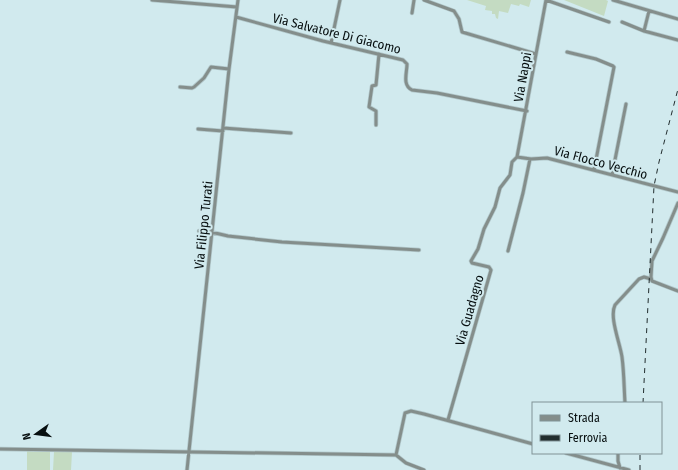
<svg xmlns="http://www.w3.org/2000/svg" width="678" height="470" font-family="'Fira Sans Condensed',sans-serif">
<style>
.green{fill:#c4dbc2}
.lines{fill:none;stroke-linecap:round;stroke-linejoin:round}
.minor-casing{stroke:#b1c7ca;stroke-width:4.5}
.minor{stroke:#848e8b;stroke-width:3}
.rail{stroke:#222d2e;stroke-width:1;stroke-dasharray:5 5;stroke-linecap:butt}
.labels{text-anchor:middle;stroke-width:4;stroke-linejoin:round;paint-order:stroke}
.street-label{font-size:13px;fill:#070f10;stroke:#d1eaee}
</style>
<rect width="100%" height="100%" fill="#d1eaee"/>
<path class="green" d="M467,0H531L529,7L520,4L519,6L511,4L508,13L499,11L498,19L496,18L495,14H492V11L485,10L486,6Z
M564,0H606L608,1L604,16Z
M27,451L50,452V470H27Z
M54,452H72L71,470H53Z"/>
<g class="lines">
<defs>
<path id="minor" d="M152,0L237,7
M424,0L454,11L459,19L462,32L536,54
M546,0L609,22
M613,0L678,19
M412,13L414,0
M236,17L323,41L403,60L407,64C407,73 402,85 412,90L437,93L527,111
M622,22L644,31L678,40
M644,31L649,11
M331,43L340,0
M567,52L596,59L613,66L614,67L594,170
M180,87L192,88L194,87L204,78L211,67L229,69
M376,125V111L369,107L372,86L376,85L379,54
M223,128L291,133
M198,129L223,131
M517,157L531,159L547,158L678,192
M517,157L546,0
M612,175L626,104
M678,203L663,238L652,261L651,277L652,281L678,291
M199,231L211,232L228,236L282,242L419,250
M508,251L523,193L530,159
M625,403C624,387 624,372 622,357C620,343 609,317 615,305L639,279L644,277L651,279
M448,420L491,270L489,267L472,263L471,261L478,249L484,229L495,207L500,188L510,175L512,162L517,157
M0,449L396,455L406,463L424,470
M566,453L629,470
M618,453V461L620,468
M396,455L405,413L411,411L424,414L533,444
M187,470L229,69L238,0"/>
</defs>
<use href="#minor" class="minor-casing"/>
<use href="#minor" class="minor"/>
<path class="rail" d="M643,403L654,186L659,162L678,89
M640,470V453"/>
</g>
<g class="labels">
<g class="street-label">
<text transform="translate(337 33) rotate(14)" y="5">Via Salvatore Di Giacomo</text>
<text transform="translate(522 77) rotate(-80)" y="5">Via Nappi</text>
<text transform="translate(601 162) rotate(15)" y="5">Via Flocco Vecchio</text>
<text transform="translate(203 225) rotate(-84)" y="5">Via Filippo Turati</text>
<text transform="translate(469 310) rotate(-74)" y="5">Via Guadagno</text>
</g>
</g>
<rect x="532" y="402" width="130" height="52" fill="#d1eaee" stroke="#809295"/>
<rect x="540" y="415" width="20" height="6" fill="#848e8b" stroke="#809295"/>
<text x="568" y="422" font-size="12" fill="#070f10">Strada</text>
<rect x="540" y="435" width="20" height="6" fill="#222d2e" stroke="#809295"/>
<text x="568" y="442" font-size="12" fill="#070f10">Ferrovia</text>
<g transform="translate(36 434) rotate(256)" stroke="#d1eaee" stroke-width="3" paint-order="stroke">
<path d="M0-3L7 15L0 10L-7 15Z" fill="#070f10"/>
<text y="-6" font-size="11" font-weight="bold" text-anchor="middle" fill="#070f10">N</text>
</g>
</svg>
